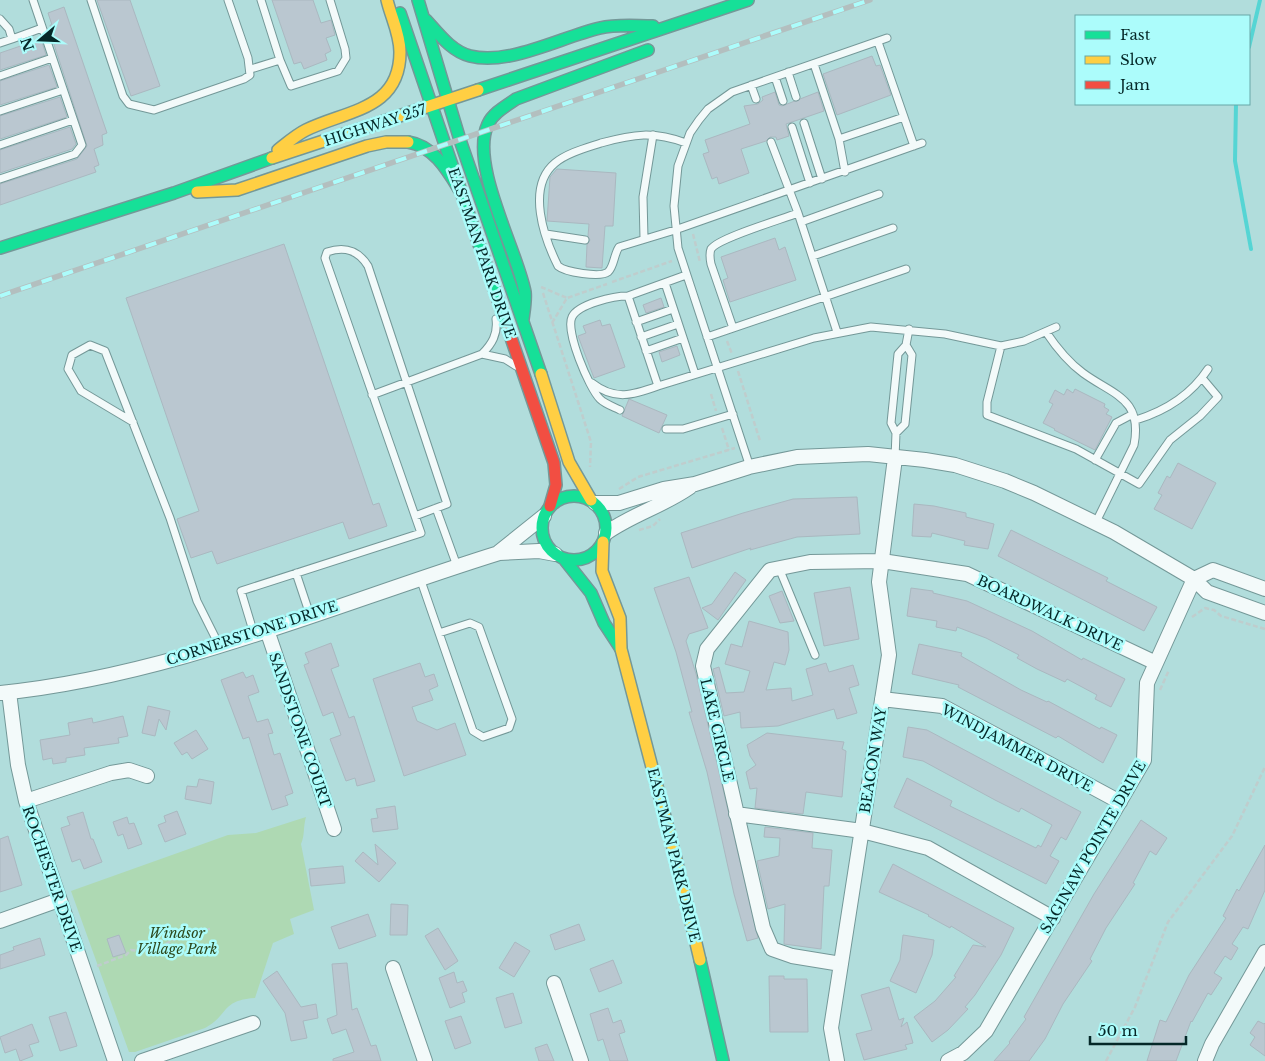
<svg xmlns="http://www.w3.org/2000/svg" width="1265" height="1061" font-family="'Libre Baskerville',serif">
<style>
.green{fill:#aed9b3}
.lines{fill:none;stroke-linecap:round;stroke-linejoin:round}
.stream{stroke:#55d5d4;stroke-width:4}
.building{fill:#bac7d0;stroke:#aab8c0}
.lane-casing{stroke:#749898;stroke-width:9}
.street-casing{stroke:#749898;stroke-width:16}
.fast-casing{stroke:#749898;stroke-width:14}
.slow-casing{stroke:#749898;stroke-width:14}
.jam-casing{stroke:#749898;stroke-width:14}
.path{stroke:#bfcdcd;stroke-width:2.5;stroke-dasharray:5 2.5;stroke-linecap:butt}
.lane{stroke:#f3fafa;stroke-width:7}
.street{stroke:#f3fafa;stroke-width:14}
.fast{stroke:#16e098;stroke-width:11}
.slow{stroke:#ffcf43;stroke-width:11}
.jam{stroke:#f24e42;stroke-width:11}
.rail-casing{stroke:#b3bfbf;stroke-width:5.5}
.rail{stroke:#acfcfb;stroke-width:4;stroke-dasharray:11;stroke-linecap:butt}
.labels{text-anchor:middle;stroke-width:5;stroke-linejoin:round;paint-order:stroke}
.street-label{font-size:14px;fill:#052828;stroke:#acfcfb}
.park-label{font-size:14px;font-style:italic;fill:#2d481c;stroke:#acfcfb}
</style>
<rect width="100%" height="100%" fill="#b1dddc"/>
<path class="green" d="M306,817C303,827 305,835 301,844L314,910L290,919L294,934L273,943L255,998C221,1000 229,1015 205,1028L135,1052H129L71,891L228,835L256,833Z"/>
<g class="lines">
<path class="stream" d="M1249,47L1260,0
M1236,104L1235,161L1251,249"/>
</g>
<path class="building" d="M97,0H130L160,86L131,96Z
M272,0H313L321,23L331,20L335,35L326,38L331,51L325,54L327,60L304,69L301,62L294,64Z
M64,7L107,133L102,135L103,145L94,149L99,165L94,167L96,172L0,205V184L77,159L87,146L51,35H53L50,25H52L48,13Z
M41,39L46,55L0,70V53Z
M872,56L876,66L880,65L891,95L837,115L823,74Z
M49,65L57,87L0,105V81Z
M775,92L779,105L782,106L818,92L824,111L786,124L789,136L777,140L776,137H770L766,141L741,149L749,173L719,184L717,177L712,179L703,154L709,152L705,140L750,124L744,106L758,104L763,100L762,97Z
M60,97L67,117L0,139V116Z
M70,127L76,144L72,149L0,173V150Z
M557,169L616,173L613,226H605L602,268L586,267L587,245L590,240L588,236L589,224L547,221L550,177Z
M775,238L779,250L785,247L796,280L730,302L723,280L728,278L721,257Z
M284,244L373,505L379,503L387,526L349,539L343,522L217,564L212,551L191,558L177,519L199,511L126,298Z
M661,298L664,307L646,313L643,305Z
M600,320L602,326L610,324L625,367L594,378L578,336L586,333L583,326Z
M677,346L680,355L662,362L659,352Z
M1067,389L1073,393L1075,389L1105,404L1104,407L1109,410L1106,414L1112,417L1095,450L1054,430L1055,429L1043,423L1053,404L1049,402L1055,390L1064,395Z
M629,399L667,415L659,433L622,416Z
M1178,463L1216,483L1192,529L1154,509L1162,495L1158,493L1167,476L1170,478Z
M857,497L860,534L797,537L750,550L751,548L692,568L681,533L743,513L793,499Z
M914,504L934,506L966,513V517L994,524L988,549L964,545L965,541L932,533L931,537L912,536Z
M1011,530L1108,578L1106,581L1157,607L1144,631L998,556Z
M735,572L746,580L718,620L702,608L712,604Z
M689,577L708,628L689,634L686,641L696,674L758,938L747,941L734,894L707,772L689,712H692L676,652L654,588Z
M850,587L859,639L824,646L814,593Z
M911,588L933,591V593L967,601L1032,631L1082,660L1083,658L1125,679L1111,707L1095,699L1097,695L1067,679L1065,682L1037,669L1017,658L1019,655L986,638L957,627L956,631L936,627L937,621L907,616Z
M782,591L794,621L780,623L769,596Z
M749,621L788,632L789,650L785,665L774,662L766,690L791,688L792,701L813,695L806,669L826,663L829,672L853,665L859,685L849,688L857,713L837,719L834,709L778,726L741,728L740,712L724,716L713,669L719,667L726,693L744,692L750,671L725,664L731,644L742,647Z
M331,643L339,666L331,669L349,718L354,716L375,781L357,786L355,778L346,781L330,739L341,735L333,712L323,716L304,665L309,663L305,653Z
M919,644L962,653L961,656L1021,690L1047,702L1048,701L1100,729L1101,727L1117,735L1103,763L1058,736L1056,738L958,687L959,685L912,674Z
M420,663L425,677L434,674L438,686L429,690L433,700L412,707L417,721L437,730L455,723L466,755L404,776L373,679Z
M243,672L246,678L253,675L259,692L248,696L257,722L268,719L273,733L268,734L274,755L280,753L293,793L285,796L288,805L272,810L249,737L243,739L221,680Z
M148,706L170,711L166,730L159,719L155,736L142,733Z
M123,716L128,736L118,738L119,743L84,748L85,755L66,758V762L53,764L52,758L43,760L40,740L70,735L68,723L92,718L93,723Z
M908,727L927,730L1081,812L1066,840L1061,837L1050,856L1059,861L1046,884L894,807L907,778L952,801L950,806L1036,848L1038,845L1041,847L1052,825L1021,808L1019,812L995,800L923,761L903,757Z
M196,730L208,749L192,759L187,752L182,755L174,743Z
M767,733L844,742L842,749L846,751L842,797L806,792L803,814L755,808L757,788L750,789L746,772L756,765L750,756L747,745Z
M199,779L214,782L211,804L185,799L187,786L197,787Z
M395,806L398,829L373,832L371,819L378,818L376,809Z
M177,811L186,834L165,842L158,825L166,822L164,816Z
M83,812L91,839H93L102,862L84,869L80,859L72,862L61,828L70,825L67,817Z
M127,817L129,824L134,823L142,844L128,849L123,834L118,836L113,822Z
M1141,820L1167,838L1156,855L1150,851L1133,883L1135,884L1106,928L1090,959L1092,961L1063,1004L1045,1039L1029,1061H994L1010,1043L1009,1042L1026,1019L1024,1017L1094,894Z
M765,827L813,833L812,848L832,850L829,886H824L821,949L784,944L785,904L768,909L757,861L779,856L780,838L764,837Z
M8,836L22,885L0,892V839Z
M375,844L396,863L379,882L355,861L363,852L378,865Z
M1265,845V890L1248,929L1243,927L1232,944L1238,948L1231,960L1225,956L1214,973L1222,978L1211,995L1208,993L1192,1022L1191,1021L1176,1061H1147L1160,1020L1166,1022L1189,975L1226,918L1223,916L1237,889L1239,891Z
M893,864L1014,928L1001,955L975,995L965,1007L968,1009L948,1030L932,1042L914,1017L935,1001L956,977L954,976L973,945L986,947L951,926L950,928L928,916L929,915L879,892Z
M343,866L345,883L311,886L309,869Z
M391,904L408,905L407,935H390Z
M368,914L376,936L339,949L331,927Z
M579,924L585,940L555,950L550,935Z
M438,928L458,961L445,970L425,936Z
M119,935L126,953L113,957L107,939Z
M903,935L934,940L932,955L916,993L890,981L900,960Z
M40,938L45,955L0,969V955L14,950L13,947Z
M515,942L530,951L514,977L499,968Z
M613,960L622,983L599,992L590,969Z
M347,963L352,1010L357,1008L371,1046L376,1045L381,1061H333V1059L354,1052L346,1029L332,1034L327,1019L337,1015L332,964Z
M277,971L301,1007L316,1004L318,1018L303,1021L307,1038L291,1041L285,1013L263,981Z
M454,972L457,983L463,981L467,991L462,993L465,1002L450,1008L439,978Z
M769,976H784V979H807L808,1032H770Z
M889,987L899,1020L904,1018L901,1027L907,1022L913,1043L905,1045L907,1049L864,1060L856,1034L872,1030L861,995Z
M513,993L522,1023L505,1028L496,998Z
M608,1008L613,1023L621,1020L625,1032L619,1034L628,1061H610L603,1039L598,1041L590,1014Z
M66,1012L77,1046L60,1051L49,1017Z
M461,1016L471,1043L455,1049L445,1021Z
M1258,1021L1264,1024L1265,1023V1056L1250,1045L1255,1037L1250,1033Z
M32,1024L39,1042L29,1045L33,1056L20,1061L16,1049L5,1053L0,1037Z
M547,1044L554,1061H539L535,1048Z"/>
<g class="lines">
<defs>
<path id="lane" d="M91,0L123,96L129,104L154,110L244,79L250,75L248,58L228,0
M261,0L280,60
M0,19L9,29L12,39L42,28
M878,42L914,146
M0,43L12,39
M814,64L839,139L845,172
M251,69L280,60L291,86L338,71L346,58L345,49L330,0
M788,72L796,97
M0,76L52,58
M775,77L783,101
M751,85L756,99
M0,111L63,90
M804,123L822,179
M792,127L810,183
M839,139L904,117
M771,142L798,213L837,332
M686,143C653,131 634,134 601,143C586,148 567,153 555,163C526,187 544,238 558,266C565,272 600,278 608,272C614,267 614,254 619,247L675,230L922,143
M0,145L73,120
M0,179L75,154L82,145L33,0
M801,222L879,194
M546,234L585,240
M644,238L643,197L653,135
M813,256L893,228
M686,275L628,296L658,386L814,338L871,327L945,334L1001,346L1024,341L1056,327
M665,283L695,374
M636,322L673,309
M733,328L711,264C710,259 709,254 711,249C718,238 783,219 798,213
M1046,332C1056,347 1068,362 1083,373C1113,395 1143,398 1134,445L1096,522
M641,337L678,324
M707,337L906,269
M906,345L909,329
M1001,346L987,402V415L1076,449L1139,484L1170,440L1200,416L1218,397L1202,378
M646,351L683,338
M482,354L505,359L516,366
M592,383C615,401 633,395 658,386
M372,395L482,354C492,344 498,334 496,319
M620,410C614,407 605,404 600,399C589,388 565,331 572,317C578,304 614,296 628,296
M1136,420C1165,411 1191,395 1208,369
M133,422L81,391L68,369L72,355L90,345L105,351L170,518L197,601L219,645
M666,429H683L733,414
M895,458L896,433L891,423L898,354L906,345L912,355L905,424L896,433
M1095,460L1116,423L1133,414
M750,467L678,248L674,206L678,166L690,133L699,120L708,109L732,92L887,38
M436,508L457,566
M779,568L815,655
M296,573L310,615
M420,578L473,731L483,737L509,728L512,719L479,627L470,623L439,633
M254,634L241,591L421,533L325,258L327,252C345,246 358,250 368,266L447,504L415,516"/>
<path id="street" d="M595,503H619L664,489L695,484L749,467L797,457L868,454L925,460L955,465L1005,481L1034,493L1114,532L1194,579L1207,592L1265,613
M606,533C633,514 663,506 690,487
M499,552L544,516
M1194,579L1213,570L1265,589
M267,630L334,829
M9,692L18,765L26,801L115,1061
M0,693C172,676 335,604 499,553L539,551L555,554
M882,699L942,706L1120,802
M26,801L111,773L129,770L147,776
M736,814L862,831L928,848L1053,918
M0,921L59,900
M841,964L792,956L772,949L763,928L703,666L707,649L770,570L810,562L882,561L967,574L1156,663
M393,968L425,1061
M554,983L581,1061
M142,1061L253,1023
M837,1061L831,1028L889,655L879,582L895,458
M948,1061L963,1053L986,1031L1144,760L1147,683L1194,579
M1205,1061L1212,1044L1265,952"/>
<path id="fast" d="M418,0L460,140L541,374
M400,13L508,329
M426,20C438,33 451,51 470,56C509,66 561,37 600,28C617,24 635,26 653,26
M478,90L748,0
M408,142C435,146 449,173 462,194
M0,248L174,193L272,158
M523,319C524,311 526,300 525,292C517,250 469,164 488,124C493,113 506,106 516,99L648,50
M542 528a32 32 0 1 1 64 0a32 32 0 1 1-64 0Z
M564,559L591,593L604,623L621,649
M700,960L723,1061"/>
<path id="slow" d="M278,150C287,143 296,135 306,130C347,110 400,110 400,52C400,34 391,17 387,0
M272,158L478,90
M197,192L237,190L367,146L386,142H408
M541,374L569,462L591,500
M603,542L602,571L620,618L621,649L675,855L700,960"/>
<path id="jam" d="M508,329L554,463L556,485L550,506"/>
</defs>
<use href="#lane" class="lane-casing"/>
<use href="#street" class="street-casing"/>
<use href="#fast" class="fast-casing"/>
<use href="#slow" class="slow-casing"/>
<use href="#jam" class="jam-casing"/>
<path class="path" d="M693,234L700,262
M612,282L672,261
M541,287L567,298
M543,293L591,442L590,467
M552,323L567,298L607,284
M727,341L732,354
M738,371L760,441
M711,394L716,411
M722,428L729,450
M619,489L638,477L735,448
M639,530L653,526L660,519
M1192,617L1205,608L1214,610L1221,616L1265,629
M1160,690L1169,670
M97,966L126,955L131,950L151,952L186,933L210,929
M1106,1061L1135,1007L1168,922L1232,836L1265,767"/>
<use href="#lane" class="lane"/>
<use href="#street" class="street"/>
<use href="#fast" class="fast"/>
<use href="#slow" class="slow"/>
<use href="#jam" class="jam"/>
<defs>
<path id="rail" d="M0,296L870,0"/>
</defs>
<use href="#rail" class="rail-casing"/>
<use href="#rail" class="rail"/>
</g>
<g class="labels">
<g class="street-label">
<text transform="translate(375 125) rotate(-18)" y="5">HIGHWAY 257</text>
<text transform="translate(482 253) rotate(71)" y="5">EASTMAN PARK DRIVE</text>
<text transform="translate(1050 613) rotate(25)" y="5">BOARDWALK DRIVE</text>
<text transform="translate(252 633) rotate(-18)" y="5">CORNERSTONE DRIVE</text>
<text transform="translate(300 730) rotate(71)" y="5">SANDSTONE COURT</text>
<text transform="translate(717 730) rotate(77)" y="5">LAKE CIRCLE</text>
<text transform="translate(1017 748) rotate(28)" y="5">WINDJAMMER DRIVE</text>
<text transform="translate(873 760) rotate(-81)" y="5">BEACON WAY</text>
<text transform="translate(1093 847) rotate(-60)" y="5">SAGINAW POINTE DRIVE</text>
<text transform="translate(674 855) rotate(76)" y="5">EASTMAN PARK DRIVE</text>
<text transform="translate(52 879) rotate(71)" y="5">ROCHESTER DRIVE</text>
</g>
<g class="park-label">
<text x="177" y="938">Windsor<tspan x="177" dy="16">Village Park</tspan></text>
</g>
</g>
<rect x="1075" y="15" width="175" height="90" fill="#acfcfb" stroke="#69a7a7"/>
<rect x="1085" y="31" width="25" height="8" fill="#16e098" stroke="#69a7a7"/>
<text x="1120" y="40" font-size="15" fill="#052828">Fast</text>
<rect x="1085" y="56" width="25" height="8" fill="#ffcf43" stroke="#69a7a7"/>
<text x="1120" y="65" font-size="15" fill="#052828">Slow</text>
<rect x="1085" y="81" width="25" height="8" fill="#f24e42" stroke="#69a7a7"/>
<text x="1120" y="90" font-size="15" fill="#052828">Jam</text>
<g transform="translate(40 40) rotate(251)" stroke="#acfcfb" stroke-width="4" paint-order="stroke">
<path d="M0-4L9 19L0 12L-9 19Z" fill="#052828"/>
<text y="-8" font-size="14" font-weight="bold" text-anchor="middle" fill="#052828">N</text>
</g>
<path d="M1090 1036v8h96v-8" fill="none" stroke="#052828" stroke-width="2.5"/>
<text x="1098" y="1036" font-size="15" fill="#052828" stroke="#acfcfb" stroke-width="4" paint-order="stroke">50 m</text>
</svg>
